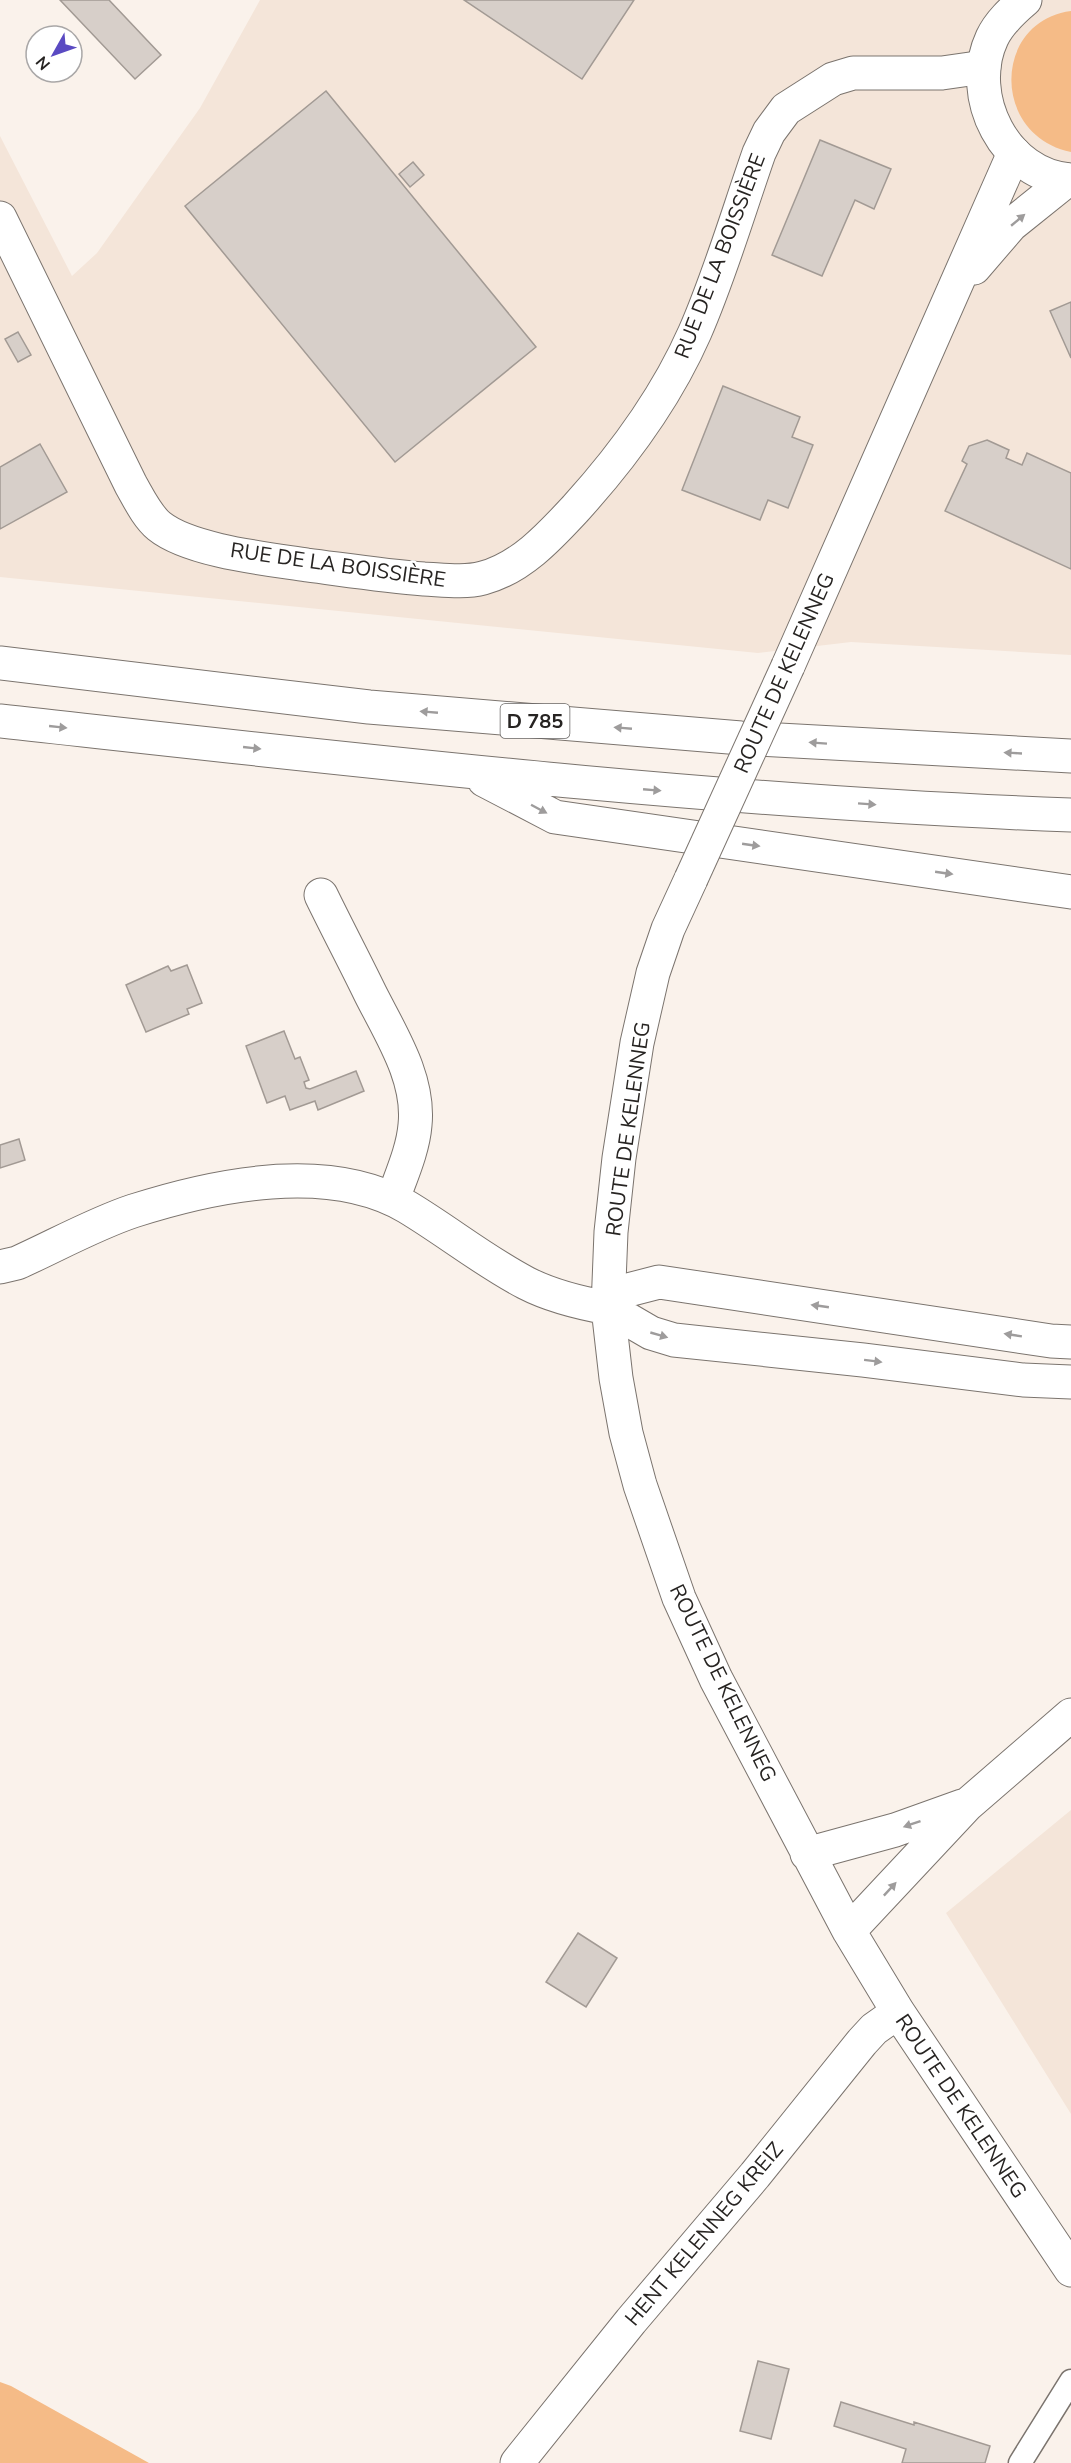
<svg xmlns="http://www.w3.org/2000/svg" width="1071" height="2463" font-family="'Nunito Sans',sans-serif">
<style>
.built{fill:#f4e5d9}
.green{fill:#f5bb87}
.building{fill:#d7cfc9;stroke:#a29a94;stroke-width:1.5}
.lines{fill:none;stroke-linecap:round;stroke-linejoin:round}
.service-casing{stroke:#7b746e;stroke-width:25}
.minor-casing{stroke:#7b746e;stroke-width:35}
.tertiary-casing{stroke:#7b746e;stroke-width:35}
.trunk-casing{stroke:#7b746e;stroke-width:35}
.service{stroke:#fff;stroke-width:22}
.minor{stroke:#fff;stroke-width:33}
.tertiary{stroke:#fff;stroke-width:33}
.trunk{stroke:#fff;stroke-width:33}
.minor-bridge-casing{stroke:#7b746e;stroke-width:35;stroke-linecap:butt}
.minor-bridge{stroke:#fff;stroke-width:33}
.oneway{fill:#9e9c9c}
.labels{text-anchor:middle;stroke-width:5;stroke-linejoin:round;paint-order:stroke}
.shield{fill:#fff;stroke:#686664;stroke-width:1.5}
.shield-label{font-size:20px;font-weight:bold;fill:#272422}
.street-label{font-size:21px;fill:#272422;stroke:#fff}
</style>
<rect width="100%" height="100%" fill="#faf2eb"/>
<path class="built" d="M260,0H1071V655L851,642L758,653L0,577V136L72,276L97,253L200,108Z
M1071,1810V2114L946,1913Z"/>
<path class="green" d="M1071,11V152C990,135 993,21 1071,11Z
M0,2382L11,2386L149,2463H0Z"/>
<path class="building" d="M60,0H109L161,55L135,79Z
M464,0H634L582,79Z
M326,91L536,347L395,462L185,206Z
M820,140L891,169L874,209L855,200L822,276L772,255Z
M413,162L424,175L410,187L399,174Z
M1071,302V358L1050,311Z
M18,332L31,355L18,362L5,339Z
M723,386L800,417L792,437L813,445L788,508L768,500L760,520L682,490Z
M987,440L1009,450L1006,458L1022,465L1027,453L1071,473V569L945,511L967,464L962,461L969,446Z
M40,444L67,492L0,529V467Z
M187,965L202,1003L187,1009L189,1014L146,1032L126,985L168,966L171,971Z
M284,1031L295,1059L300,1057L309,1080L304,1082L306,1088L310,1089L356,1071L364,1091L318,1110L315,1101L290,1110L285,1096L267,1103L246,1046Z
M19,1139L25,1160L0,1168V1145Z
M578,1933L617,1958L586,2007L546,1982Z
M758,2361L789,2369L771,2439L740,2431Z
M841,2402L914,2425V2422L990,2446L985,2463H902L906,2449L834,2426Z"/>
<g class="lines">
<defs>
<path id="service" d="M1020,2463L1071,2381"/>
<path id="minor" d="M0,218L131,485C139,499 147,516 159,526C190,551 268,559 307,565C346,570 385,576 424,579C444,580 464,583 483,578C521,568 550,536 576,508C624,455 666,398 695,332C720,275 738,213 759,153L769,132L786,109L833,79L853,73H942L984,67
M974,268L1011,225L1067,180
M788,666L1014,153
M691,879L668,929L653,973L637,1043L619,1158L611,1232L608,1308L616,1378L626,1433L640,1485L679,1598L716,1679L849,1931L898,2012L1071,2270
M321,895C337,928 354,960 370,993C390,1033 420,1078 415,1125C413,1150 401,1176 393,1199
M0,1267L17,1263C55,1246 94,1224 133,1211C214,1185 329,1161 407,1207C447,1231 484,1261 526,1283C551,1296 580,1303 608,1308
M807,1854L895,1830L962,1806
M849,1931L967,1805L1071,1715
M517,2463L631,2321L755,2175L862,2042L874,2029L898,2012"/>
<path id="tertiary" d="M1025,0C1012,11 999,23 992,38C965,96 1005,176 1071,180"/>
<path id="trunk" d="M0,663L369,707L741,738L1071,756
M0,721C356,760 712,802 1071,815
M484,780L555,817L1071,892
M1071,1342L1051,1341L659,1282L628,1290L608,1308L651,1333L674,1340L863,1360L1023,1380L1071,1382"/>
</defs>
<use href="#service" class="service-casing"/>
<use href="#minor" class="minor-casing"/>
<use href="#tertiary" class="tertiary-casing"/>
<use href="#trunk" class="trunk-casing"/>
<use href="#service" class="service"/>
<use href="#minor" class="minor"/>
<use href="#tertiary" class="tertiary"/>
<use href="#trunk" class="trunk"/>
<defs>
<path id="minor-bridge" d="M691,879L788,666"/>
</defs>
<use href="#minor-bridge" class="minor-bridge-casing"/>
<use href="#minor-bridge" class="minor-bridge"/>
</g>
<defs><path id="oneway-solid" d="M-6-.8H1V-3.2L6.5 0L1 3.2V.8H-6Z" transform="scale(1.5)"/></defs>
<g class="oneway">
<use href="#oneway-solid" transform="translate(1018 220) rotate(-40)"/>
<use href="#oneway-solid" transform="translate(429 712) rotate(-175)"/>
<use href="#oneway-solid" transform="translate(58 727) rotate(6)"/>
<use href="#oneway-solid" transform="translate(623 728) rotate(-175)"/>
<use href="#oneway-solid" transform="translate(818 743) rotate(-176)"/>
<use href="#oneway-solid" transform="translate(252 748) rotate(6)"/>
<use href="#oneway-solid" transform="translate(1013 753) rotate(-177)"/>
<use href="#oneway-solid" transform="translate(652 790) rotate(5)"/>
<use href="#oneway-solid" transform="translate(867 804) rotate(4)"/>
<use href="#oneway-solid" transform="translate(539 809) rotate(28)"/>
<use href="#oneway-solid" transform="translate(751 845) rotate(8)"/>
<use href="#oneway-solid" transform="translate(944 873) rotate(8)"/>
<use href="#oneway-solid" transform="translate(820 1306) rotate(-172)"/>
<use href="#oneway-solid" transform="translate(659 1335) rotate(16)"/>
<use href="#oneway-solid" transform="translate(1013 1335) rotate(-171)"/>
<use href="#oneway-solid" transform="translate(873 1361) rotate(7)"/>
<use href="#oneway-solid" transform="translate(912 1824) rotate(161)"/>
<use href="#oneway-solid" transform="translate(890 1889) rotate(-47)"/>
</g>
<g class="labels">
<rect class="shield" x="500.5" y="704" width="69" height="34" rx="4.5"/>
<g class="shield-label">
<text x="535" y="728">D 785</text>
</g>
<g class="street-label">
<text transform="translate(720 256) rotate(-69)" y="7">RUE DE LA BOISSIÈRE</text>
<text transform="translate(338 565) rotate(8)" y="7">RUE DE LA BOISSIÈRE</text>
<text transform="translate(784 673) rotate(-66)" y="7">ROUTE DE KELENNEG</text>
<text transform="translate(628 1129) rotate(-82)" y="7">ROUTE DE KELENNEG</text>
<text transform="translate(723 1683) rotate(64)" y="7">ROUTE DE KELENNEG</text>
<text transform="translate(961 2106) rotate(56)" y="7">ROUTE DE KELENNEG</text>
<text transform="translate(704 2234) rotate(-50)" y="7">HENT KELENNEG KREIZ</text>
</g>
</g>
<g transform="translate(54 54) rotate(230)"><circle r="28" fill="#ffffff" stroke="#a9a7a7" stroke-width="1.5"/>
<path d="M0-4.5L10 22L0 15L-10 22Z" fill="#5a4ac2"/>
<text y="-9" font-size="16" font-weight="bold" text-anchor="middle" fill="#272422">N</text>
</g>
</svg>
